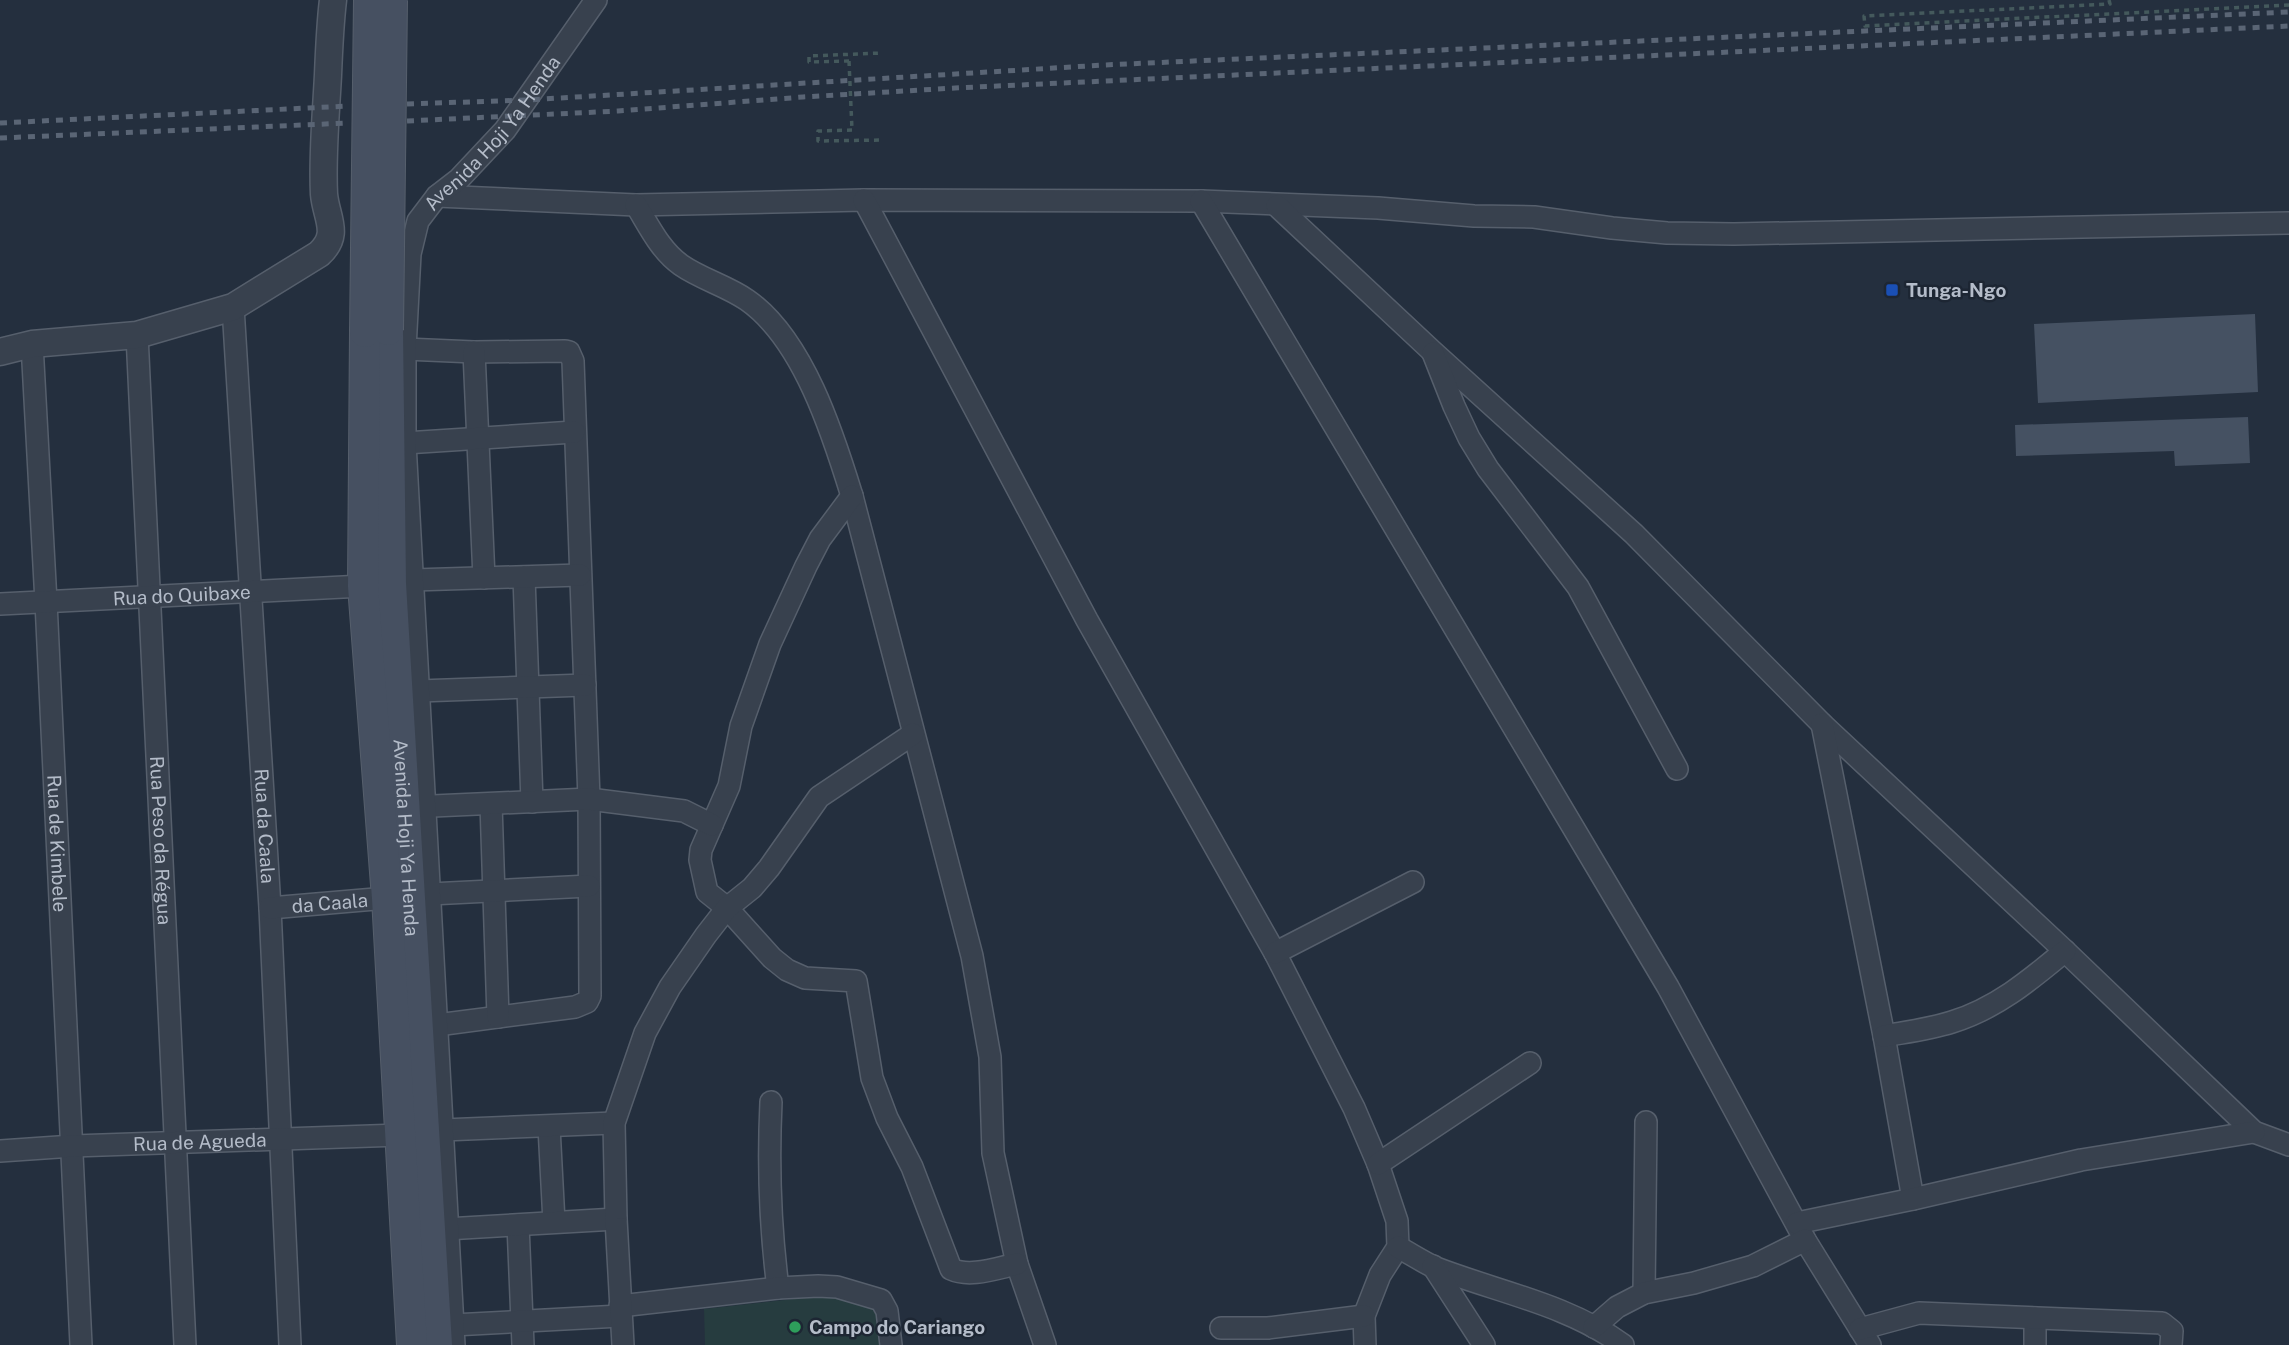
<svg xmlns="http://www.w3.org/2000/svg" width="2289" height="1345" font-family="'Public Sans',sans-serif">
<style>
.green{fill:#263c3f}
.building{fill:#455162}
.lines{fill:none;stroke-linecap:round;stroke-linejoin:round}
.minor-casing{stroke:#565f6c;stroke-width:24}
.tertiary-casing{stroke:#565f6c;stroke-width:29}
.secondary-casing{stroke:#565f6c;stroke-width:32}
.path{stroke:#44595c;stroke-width:3.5;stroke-dasharray:5 5;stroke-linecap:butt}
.minor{stroke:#38414e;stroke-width:21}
.tertiary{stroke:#38414e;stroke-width:26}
.secondary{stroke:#465061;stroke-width:30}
.rail{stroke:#5a6575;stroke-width:5;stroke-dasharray:7 7;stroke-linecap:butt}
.secondary-bridge-casing{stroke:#565f6c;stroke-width:32;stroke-linecap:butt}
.path-bridge{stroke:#44595c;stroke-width:3.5;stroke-dasharray:5 5;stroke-linecap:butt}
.secondary-bridge{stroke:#465061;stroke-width:30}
.transit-dot{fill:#1a4fb4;stroke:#1d2633;stroke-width:2.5}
.leisure-dot{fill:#2e9e5b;stroke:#1d2633;stroke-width:2.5}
.labels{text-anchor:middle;stroke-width:5;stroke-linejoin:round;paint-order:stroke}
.street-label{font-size:19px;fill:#b4bcc9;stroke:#1d2633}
.poi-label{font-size:19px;font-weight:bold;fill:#b4bcc9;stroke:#1d2633;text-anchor:start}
</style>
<rect width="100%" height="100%" fill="#242f3e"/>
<path class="green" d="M883,1289L887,1345H705L704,1309Z"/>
<path class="building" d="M2255,314L2258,392L2038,403L2034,324Z
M2248,417L2250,463L2175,466L2174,451L2016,456L2015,425Z"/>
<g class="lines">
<defs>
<g id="minor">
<path d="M437,196L636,205L864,200L1201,201L1378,208L1474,216L1534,217L1612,228L1667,233L1734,234L2289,223"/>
<path d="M864,200L1087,620L1275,953L1354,1108L1378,1164L1397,1221L1398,1247L1380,1275L1364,1316L1365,1345"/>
<path d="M1201,201L1668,987L1805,1240L1870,1345"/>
<path d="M636,205C649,226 660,250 681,265C701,279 727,286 747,300C803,339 833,434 852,496L972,956L990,1057L993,1153L1017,1264L1045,1345"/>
<path d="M1277,206L1432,351L1634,534L1822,724L2065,951L2254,1132L2289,1145"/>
<path id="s1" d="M233,307L270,908L290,1345"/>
<path id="s2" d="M137,335L185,1345"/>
<path id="s3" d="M32,344L46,602L81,1345"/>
<path d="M405,349L474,352L565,351L569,352L573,361L589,799L590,996L587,1002L575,1007L437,1025"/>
<path d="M474,352L484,578"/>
<path d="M1433,353L1454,406L1469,438L1488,469L1578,587L1677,769"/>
<path d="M405,443L574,432"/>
<path d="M852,496L820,539L806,566L770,644L741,726L729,786L701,850L700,860L707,892L727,908L772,958L787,970L805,978L856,981L872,1078L887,1118L912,1167L951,1269C970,1278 997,1268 1017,1264"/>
<path d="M524,577L532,802"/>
<path d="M413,580L580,575"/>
<path id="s4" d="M0,604L363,586"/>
<path d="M419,691L585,685"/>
<path d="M1822,724L1884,1036L1913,1199"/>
<path d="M491,804L498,1017"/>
<path d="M411,807L589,799L684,811L712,825"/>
<path d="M430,894L589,886"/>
<path id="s5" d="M270,908L387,898"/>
<path d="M1275,953L1413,882"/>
<path d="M1884,1036C1906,1032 1930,1029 1952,1022C1997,1008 2030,980 2065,951"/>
<path d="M771,1102C768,1165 770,1226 778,1288"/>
<path d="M549,1127L554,1222"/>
<path d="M443,1130L614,1123"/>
<path id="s6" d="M0,1151L73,1146L400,1135"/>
<path d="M1378,1164L1530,1063"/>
<path d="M1797,1223L1913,1199L2081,1160L2254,1132"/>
<path d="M518,1225L523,1345"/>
<path d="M446,1229L616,1219"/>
<path d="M1398,1247C1411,1254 1423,1262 1436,1268C1498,1292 1569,1305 1623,1345"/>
<path d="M1433,1266L1484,1345"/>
<path d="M1644,1293L1646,1122"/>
<path d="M620,1306L778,1288L818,1286L837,1287L881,1300L887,1311L891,1345"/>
<path d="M2035,1318V1345"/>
<path d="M453,1325L620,1316"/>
<path d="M1594,1327L1617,1307L1644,1293L1694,1283L1753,1266L1805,1240"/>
<path d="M1221,1328H1268L1364,1316"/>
<path d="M1860,1329L1919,1313L2162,1323L2172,1331L2171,1345"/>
<path id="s7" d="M454,1345L405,443V349L410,254L418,221L437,196L459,179L505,130L596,0"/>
<path d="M623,1345L616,1219L614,1123L645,1033L670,987L706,935L727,908L752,888L769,868L819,797L913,734"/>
</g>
<path id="tertiary" d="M0,352L32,344L137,335L233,307L319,254C341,234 326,218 324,194C322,155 326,114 328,75C329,50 330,25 333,0"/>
<g id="secondary">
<path id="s8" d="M388,330L391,584L437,1345"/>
<path d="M365,332L363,586L387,898L412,1345"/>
</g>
</defs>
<use href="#minor" class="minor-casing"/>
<use href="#tertiary" class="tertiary-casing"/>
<use href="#secondary" class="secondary-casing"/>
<path class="path" d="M2109,0L2110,4L1864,16L1865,26L2289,5
M849,61L809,62V56L881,53
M852,130L818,131V141L882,140"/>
<use href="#minor" class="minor"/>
<use href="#tertiary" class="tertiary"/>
<use href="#secondary" class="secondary"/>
<path class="rail" d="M407,104L527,100L1104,65L2289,12
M407,121L618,111L803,97L955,88L2289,26
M0,123L349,106
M0,138L349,123"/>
<defs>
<path id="secondary-bridge" d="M388,330L392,0
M365,332L369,0"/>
</defs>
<use href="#secondary-bridge" class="secondary-bridge-casing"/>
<path class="path-bridge" d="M849,61L852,130"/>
<use href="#secondary-bridge" class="secondary-bridge"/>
</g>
<rect class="transit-dot" x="1885" y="283" width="14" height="14" rx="3.5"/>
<circle class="leisure-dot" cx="795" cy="1327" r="7"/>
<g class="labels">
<g class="street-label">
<text dy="7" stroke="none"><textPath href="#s7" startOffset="1242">Avenida Hoji Ya Henda</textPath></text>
<text dy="7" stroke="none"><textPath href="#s4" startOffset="182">Rua do Quibaxe</textPath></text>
<text dy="7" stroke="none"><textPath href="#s1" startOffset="520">Rua da Caala</textPath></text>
<text dy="7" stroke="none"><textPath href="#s8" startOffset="508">Avenida Hoji Ya Henda</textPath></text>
<text dy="7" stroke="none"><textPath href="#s2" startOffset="506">Rua Peso da Régua</textPath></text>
<text dy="7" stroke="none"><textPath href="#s3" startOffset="500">Rua de Kimbele</textPath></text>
<text dy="7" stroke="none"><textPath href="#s5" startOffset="60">da Caala</textPath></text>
<text dy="7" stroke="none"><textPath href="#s6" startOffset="200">Rua de Agueda</textPath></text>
</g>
<g class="poi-label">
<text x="1906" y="297">Tunga-Ngo</text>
<text x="809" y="1334">Campo do Cariango</text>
</g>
</g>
</svg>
